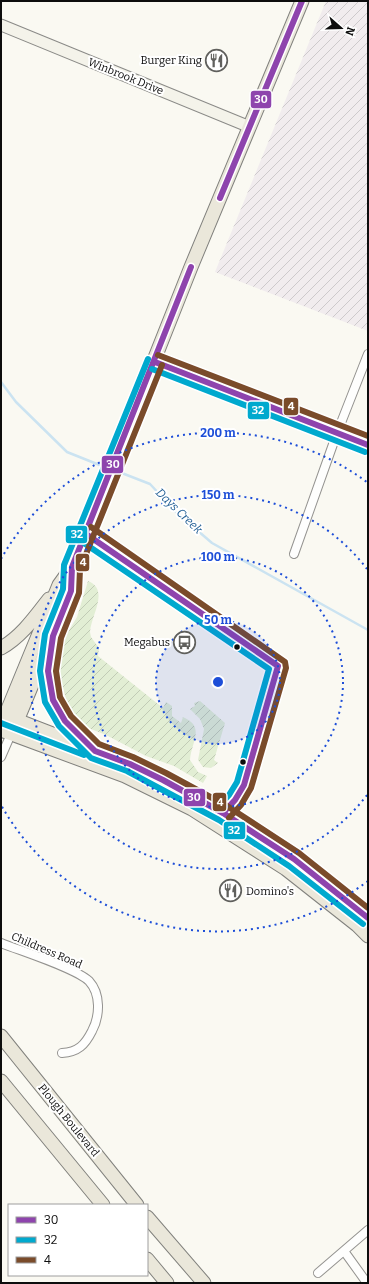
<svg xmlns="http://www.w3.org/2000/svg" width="369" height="1284" font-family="Bitter,serif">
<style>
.industrial{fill:url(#industrial-furrows)}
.garden{fill:url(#garden-furrows)}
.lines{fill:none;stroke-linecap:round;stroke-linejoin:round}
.stream{stroke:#cbe3f1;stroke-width:2.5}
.street-casing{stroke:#949390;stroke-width:10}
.secondary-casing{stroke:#8a8a87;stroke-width:13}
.primary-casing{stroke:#81817d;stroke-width:15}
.street{stroke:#fefefd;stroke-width:8}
.secondary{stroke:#f4f3ea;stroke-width:11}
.primary{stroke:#eae7da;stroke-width:13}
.bus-1-casing{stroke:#fff;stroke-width:9}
.bus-2-casing{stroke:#fff;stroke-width:9}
.bus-3-casing{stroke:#fff;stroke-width:9}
.bus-1{stroke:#8e44ad;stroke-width:6}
.bus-2{stroke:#00a9ce;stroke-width:6}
.bus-3{stroke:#7a4b2a;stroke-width:6}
.ring{fill:none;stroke:#1d4ed8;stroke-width:2;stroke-dasharray:2 4}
.bus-dot{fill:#0d0d0d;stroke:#fff;stroke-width:1.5}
.labels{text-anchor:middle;stroke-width:4;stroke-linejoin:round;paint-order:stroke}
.poi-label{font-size:11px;fill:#0d0d0d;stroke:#fff;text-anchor:end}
.street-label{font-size:11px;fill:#0d0d0d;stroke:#fff}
.water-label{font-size:12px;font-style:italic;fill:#215e94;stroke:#fff}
.centre{fill:#1d4ed8;stroke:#fff;stroke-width:2}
.ring-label{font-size:12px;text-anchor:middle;font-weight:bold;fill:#1d4ed8;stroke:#fff;stroke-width:4;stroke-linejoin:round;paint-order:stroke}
.line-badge{stroke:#fff;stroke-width:1.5}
.badge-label{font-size:11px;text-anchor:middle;font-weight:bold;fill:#fff}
</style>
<defs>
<pattern id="industrial-furrows" width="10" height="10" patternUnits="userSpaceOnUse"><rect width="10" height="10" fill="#f1ecee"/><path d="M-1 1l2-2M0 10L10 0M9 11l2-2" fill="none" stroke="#cdc9cb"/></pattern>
<pattern id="garden-furrows" width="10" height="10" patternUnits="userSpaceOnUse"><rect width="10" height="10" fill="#e2eed4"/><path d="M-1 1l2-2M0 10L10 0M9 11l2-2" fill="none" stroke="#c1cbb5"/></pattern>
</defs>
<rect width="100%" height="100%" fill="#faf9f2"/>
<path class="industrial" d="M326,1H368V331L215,272Z"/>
<path class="garden" d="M88,581C110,590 91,615 90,632L91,637L99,648L98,656L163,708L166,702L172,706V716L181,723L183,717C206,727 191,742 190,760L198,772L207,776L203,783L174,766L146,756L106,735L86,727L74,717L69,710L58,669L57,657L61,644L77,617Z
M200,701L225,723L214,760L218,763L211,768L203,767L198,760L204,729L200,719L190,709L195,706L194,703Z"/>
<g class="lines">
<path class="stream" d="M1,382L16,402L67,452L107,468
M114,470L150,484L176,512L212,543L368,630"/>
<defs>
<path id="street" d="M294,554L337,433L368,354
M1,757L11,734
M1,943C21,951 75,968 89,981C101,994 100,1016 92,1031C85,1045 78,1052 62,1053
M344,1251L367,1283
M318,1273L368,1230"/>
<path id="secondary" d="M1,25L250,127
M155,362L368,445"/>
<path id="primary" d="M52,645C45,698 53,710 90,747
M1,648C21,637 35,617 49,599
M1,714L130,764L198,798L223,813L294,859L368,918
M1,726L59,585L72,567L191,267L302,1
M14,728L71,591L72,567
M1,730L125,776L192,809L286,869L357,925L368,936
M1,1036L137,1205
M1,1081L103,1205
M147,1217L204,1283
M147,1259L167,1283"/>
</defs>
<use href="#street" class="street-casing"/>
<use href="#secondary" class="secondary-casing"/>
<use href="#primary" class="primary-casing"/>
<use href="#street" class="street"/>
<use href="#secondary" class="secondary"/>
<use href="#primary" class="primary"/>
<defs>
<path id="bus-1" d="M220,198L302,1
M191,267L72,567L71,591L53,636L48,671L53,700L65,721L95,751L130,764L163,780L223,813L294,859L368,918
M155,362L368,445
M86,534L278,666L244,785L235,800L223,813"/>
<path id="bus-2" d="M148,359L64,565L63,589L45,634L40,671L45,702L59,726L91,758L127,771L219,820L289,866L363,924
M152,369L365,452
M81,541L269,669L237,782L229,795L217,808
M1,723L84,755"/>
<path id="bus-3" d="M158,355L368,436
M162,365L80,569L79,593L61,638L56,671L60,697L71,716L99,744L133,757L166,773L227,806L299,853L368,908
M91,527L285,662L286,668L251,788L241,805L229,818"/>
</defs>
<use href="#bus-1" class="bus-1-casing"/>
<use href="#bus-2" class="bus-2-casing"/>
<use href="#bus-3" class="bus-3-casing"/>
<use href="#bus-1" class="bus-1"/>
<use href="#bus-2" class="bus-2"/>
<use href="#bus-3" class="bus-3"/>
</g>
<circle cx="218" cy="682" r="62" fill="#1d4ed8" fill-opacity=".12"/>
<g class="ring">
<circle cx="218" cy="682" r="62"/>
<circle cx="218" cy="682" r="125"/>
<path d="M367 795A187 187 0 1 1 367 569"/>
<path d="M368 881A249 249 0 0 1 1 805M1 559A249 249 0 0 1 368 483"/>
</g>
<defs>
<symbol id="restaurant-ring" viewBox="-11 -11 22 22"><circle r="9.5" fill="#fff" stroke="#60605d" stroke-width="1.5"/><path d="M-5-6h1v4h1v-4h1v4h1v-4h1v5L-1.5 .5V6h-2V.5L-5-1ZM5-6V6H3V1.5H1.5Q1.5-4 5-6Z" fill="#60605d"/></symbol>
<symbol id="bus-ring" viewBox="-11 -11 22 22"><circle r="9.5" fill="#fff" stroke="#60605d" stroke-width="1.5"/><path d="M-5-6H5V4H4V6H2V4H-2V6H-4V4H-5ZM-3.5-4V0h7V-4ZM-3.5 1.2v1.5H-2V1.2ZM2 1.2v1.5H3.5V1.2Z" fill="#60605d"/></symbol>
</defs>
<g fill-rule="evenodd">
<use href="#restaurant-ring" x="204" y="48" width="25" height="25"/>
<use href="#bus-ring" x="172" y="630" width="25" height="25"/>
<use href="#restaurant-ring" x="218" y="878" width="25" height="25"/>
</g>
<g class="bus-dot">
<circle cx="237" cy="647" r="3.5"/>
<circle cx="243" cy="762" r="3.5"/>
</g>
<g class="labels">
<g class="poi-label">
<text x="202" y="64">Burger King</text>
<text x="170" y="646">Megabus</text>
<text x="246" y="895" text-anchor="start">Domino's</text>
</g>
<g class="street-label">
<text transform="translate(126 76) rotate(22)" y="4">Winbrook Drive</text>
<text transform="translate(47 950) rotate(23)" y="4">Childress Road</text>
<text transform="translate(69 1120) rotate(51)" y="4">Plough Boulevard</text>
</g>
<g class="water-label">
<text transform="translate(179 511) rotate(44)" y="4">Days Creek</text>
</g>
</g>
<circle cx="218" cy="682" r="6" class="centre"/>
<g class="ring-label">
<text x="218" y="437">200 m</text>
<text x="218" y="499">150 m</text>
<text x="218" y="561">100 m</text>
<text x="218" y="624">50 m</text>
</g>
<g class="line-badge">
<rect x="250" y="90" width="22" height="19" rx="4" fill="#8e44ad"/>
<rect x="283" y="397" width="16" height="19" rx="4" fill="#7a4b2a"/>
<rect x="247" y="401" width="23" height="19" rx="4" fill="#00a9ce"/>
<rect x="101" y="455" width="23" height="19" rx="4" fill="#8e44ad"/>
<rect x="65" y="525" width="23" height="19" rx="4" fill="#00a9ce"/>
<rect x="75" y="553" width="15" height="19" rx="4" fill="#7a4b2a"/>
<rect x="183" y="788" width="23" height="19" rx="4" fill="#8e44ad"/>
<rect x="212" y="792" width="15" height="20" rx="4" fill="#7a4b2a"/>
<rect x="223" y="821" width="23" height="19" rx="4" fill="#00a9ce"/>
</g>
<g class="badge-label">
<text x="261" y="103">30</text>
<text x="291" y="410">4</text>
<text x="258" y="414">32</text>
<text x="113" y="468">30</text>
<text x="77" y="538">32</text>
<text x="83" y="566">4</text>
<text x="194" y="801">30</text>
<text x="220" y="806">4</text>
<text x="234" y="834">32</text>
</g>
<rect width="369" height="1284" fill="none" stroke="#0d0d0d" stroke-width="4"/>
<rect x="8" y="1204" width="140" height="72" fill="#ffffff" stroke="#9e9e9e"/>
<rect x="16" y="1217" width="20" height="6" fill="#8e44ad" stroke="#9e9e9e"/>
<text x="44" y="1224" font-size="12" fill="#0d0d0d">30</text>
<rect x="16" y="1237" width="20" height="6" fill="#00a9ce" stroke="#9e9e9e"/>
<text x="44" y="1244" font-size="12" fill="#0d0d0d">32</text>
<rect x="16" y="1257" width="20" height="6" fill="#7a4b2a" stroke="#9e9e9e"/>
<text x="44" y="1264" font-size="12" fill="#0d0d0d">4</text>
<g transform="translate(341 28) rotate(110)" stroke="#ffffff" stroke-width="3" paint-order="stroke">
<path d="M0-3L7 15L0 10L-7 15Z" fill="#0d0d0d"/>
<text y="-6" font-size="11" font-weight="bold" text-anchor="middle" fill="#0d0d0d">N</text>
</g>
</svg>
